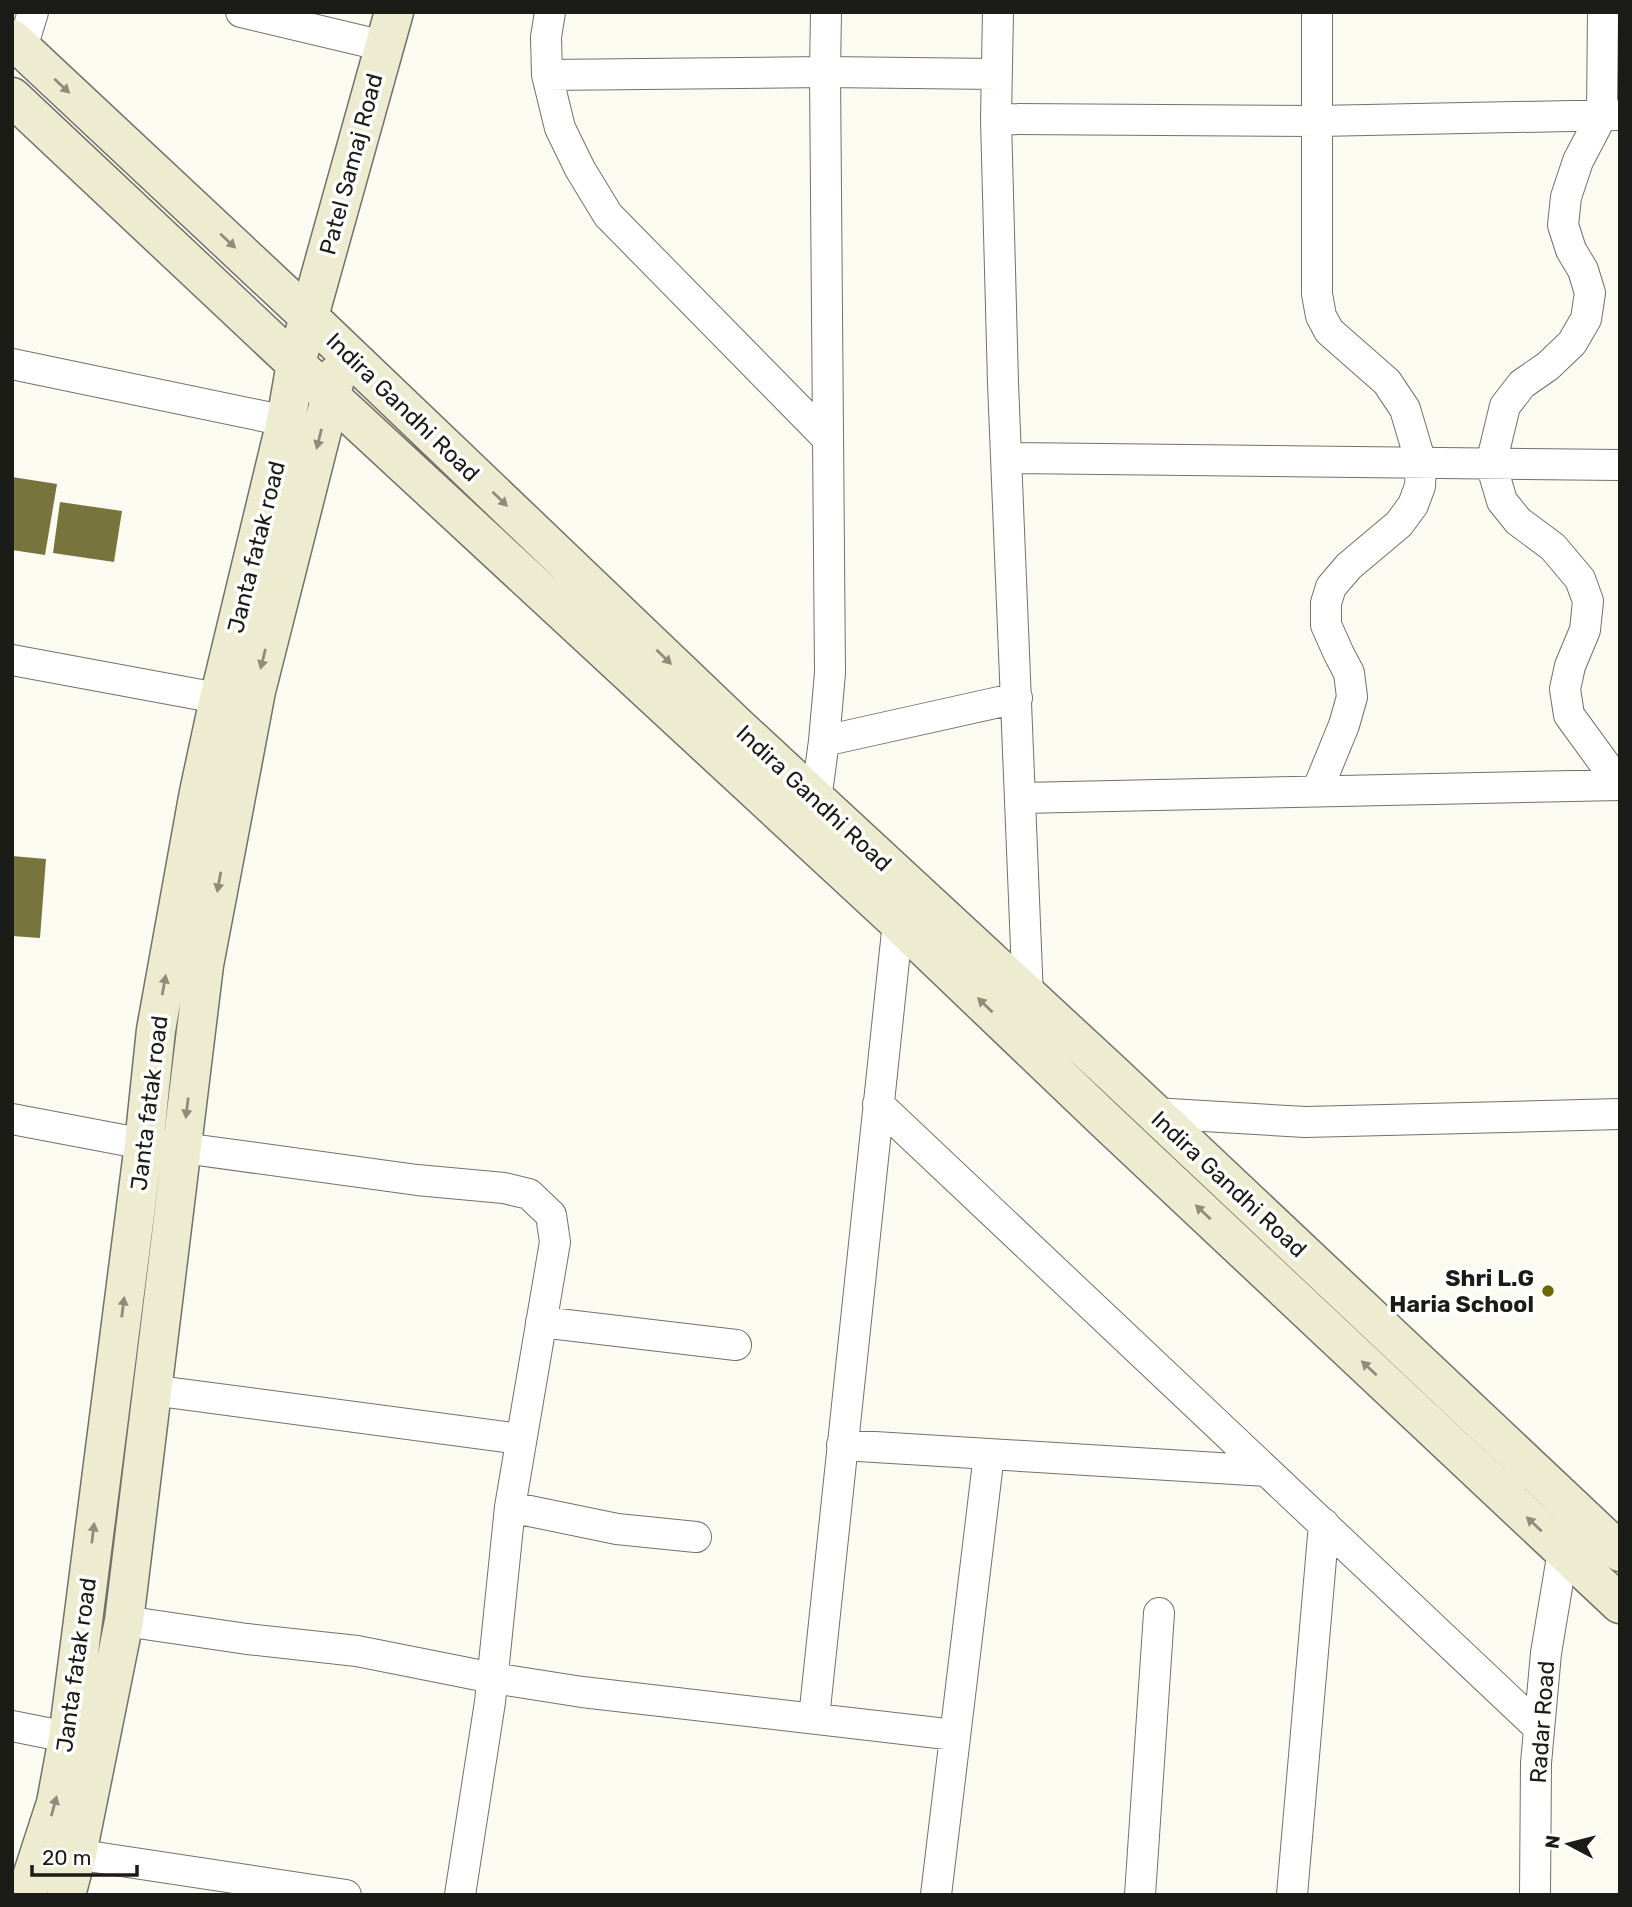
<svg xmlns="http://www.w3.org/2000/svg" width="1632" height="1907" font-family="Rubik,sans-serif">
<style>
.building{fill:#78743d}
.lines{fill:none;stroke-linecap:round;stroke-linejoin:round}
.street-casing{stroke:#72726b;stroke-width:32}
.secondary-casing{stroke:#72726b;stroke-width:41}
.street{stroke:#fff;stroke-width:30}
.secondary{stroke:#edebd0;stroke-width:38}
.oneway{fill:#8e8d7d}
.poi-dot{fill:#706700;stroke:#fffffe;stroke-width:2.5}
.labels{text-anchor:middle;stroke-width:7;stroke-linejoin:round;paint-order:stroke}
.street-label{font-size:23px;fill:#1b1b18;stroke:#fffffe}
.poi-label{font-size:23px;font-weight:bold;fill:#1b1b18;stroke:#fffffe;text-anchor:end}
</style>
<rect width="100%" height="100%" fill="#fbfbf2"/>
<path class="building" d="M12,477L57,484L45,555L12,550Z
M60,502L122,511L114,562L53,553Z
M12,856L46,859L40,938L12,936Z"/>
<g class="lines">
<defs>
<path id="street" d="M241,12L384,46
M550,12L546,37L547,75L560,128L580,169L608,215L827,438
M998,12L996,119L1003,383L1028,997
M1603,12L1602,115L1578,161L1566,197L1563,225L1571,250L1583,270L1590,293L1586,319L1572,343L1548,366L1522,384L1505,406L1491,464L1502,501L1518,521L1553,547L1580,579L1588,601L1585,630L1570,666L1565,689L1569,715L1620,785
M22,48L33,12
M547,75L825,72L997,74
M996,119L1318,121L1619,115
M12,364L286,421
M1006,458L1620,465
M12,660L239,702
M824,741L1017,698
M1317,791L1344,725L1352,697L1349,673L1339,654L1326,625V603L1331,587L1349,566L1399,524L1413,505L1420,486L1421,463L1405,409L1387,382L1329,331L1321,316L1317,294V12
M1021,798L1620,785
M816,800L824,741L830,673L825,72L826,12
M878,1104L1539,1728
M1153,1113L1305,1122L1620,1114
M12,1119L144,1144L183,1148L417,1180L504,1188L529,1194L551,1215L555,1242L510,1507L490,1702L460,1895
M541,1322L736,1345
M151,1390L521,1439
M842,1445L1267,1471
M510,1507L617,1529L696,1537
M124,1621L247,1639L357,1651L493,1678L582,1692L955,1735
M814,1718L898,922
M12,1726L87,1741
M55,1851L346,1895
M936,1895L989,1454
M1140,1895L1159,1613
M1292,1895L1324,1524
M1535,1895L1536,1763L1546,1653L1563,1551"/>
<path id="secondary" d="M12,39L309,317L738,727L1113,1074L1620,1552
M12,97L330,396L898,922L1106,1121L1620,1604
M26,1895L56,1803L68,1738L144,1144L156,1030L199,792L219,699L286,421L296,363L394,12
M66,1895L77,1854L124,1621L204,965L256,691L336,375"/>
</defs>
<use href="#street" class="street-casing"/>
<use href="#secondary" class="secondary-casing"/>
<use href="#street" class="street"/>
<use href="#secondary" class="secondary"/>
</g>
<defs><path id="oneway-solid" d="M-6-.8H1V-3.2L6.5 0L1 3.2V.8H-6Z" transform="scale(1.75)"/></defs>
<g class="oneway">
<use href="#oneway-solid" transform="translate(62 86) rotate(43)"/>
<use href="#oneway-solid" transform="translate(228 241) rotate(43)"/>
<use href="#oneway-solid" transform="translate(319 439) rotate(104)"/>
<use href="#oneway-solid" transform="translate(500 499) rotate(44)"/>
<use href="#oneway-solid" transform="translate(664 657) rotate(44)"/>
<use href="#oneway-solid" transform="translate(263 659) rotate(104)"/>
<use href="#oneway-solid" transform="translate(219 882) rotate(100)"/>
<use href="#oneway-solid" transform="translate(164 985) rotate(-80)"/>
<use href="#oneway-solid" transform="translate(985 1005) rotate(-136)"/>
<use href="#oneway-solid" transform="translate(187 1108) rotate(97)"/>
<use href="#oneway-solid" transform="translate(1203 1212) rotate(-137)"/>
<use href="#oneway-solid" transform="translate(123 1307) rotate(-83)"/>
<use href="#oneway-solid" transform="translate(1369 1368) rotate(-137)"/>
<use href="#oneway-solid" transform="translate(1534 1524) rotate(-137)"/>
<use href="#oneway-solid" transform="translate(93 1533) rotate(-83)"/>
<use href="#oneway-solid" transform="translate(54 1806) rotate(-75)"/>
</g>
<circle class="poi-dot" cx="1548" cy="1291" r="7"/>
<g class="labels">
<g class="street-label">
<text transform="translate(351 164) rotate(-75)" y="8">Patel Samaj Road</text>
<text transform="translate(403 407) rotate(44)" y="8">Indira Gandhi Road</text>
<text transform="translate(256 547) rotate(-76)" y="8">Janta fatak road</text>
<text transform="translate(814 798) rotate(43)" y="8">Indira Gandhi Road</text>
<text transform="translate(149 1103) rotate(-83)" y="8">Janta fatak road</text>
<text transform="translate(1229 1184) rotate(43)" y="8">Indira Gandhi Road</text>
<text transform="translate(76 1665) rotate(-82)" y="8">Janta fatak road</text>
<text transform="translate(1542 1722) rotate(-86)" y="8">Radar Road</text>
</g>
<g class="poi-label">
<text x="1534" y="1286">Shri L.G<tspan x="1534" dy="26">Haria School</tspan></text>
</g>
</g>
<rect width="1632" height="1907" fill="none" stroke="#1b1b18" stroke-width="28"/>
<g transform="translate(1569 1844) rotate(277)" stroke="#fffffe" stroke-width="5" paint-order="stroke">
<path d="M0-5L12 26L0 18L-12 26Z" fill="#1b1b18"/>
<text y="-10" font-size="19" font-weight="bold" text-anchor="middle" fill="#1b1b18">N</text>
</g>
<path d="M32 1865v10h105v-10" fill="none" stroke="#1b1b18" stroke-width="3.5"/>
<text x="42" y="1865" font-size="21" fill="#1b1b18" stroke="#fffffe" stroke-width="5" paint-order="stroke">20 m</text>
</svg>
